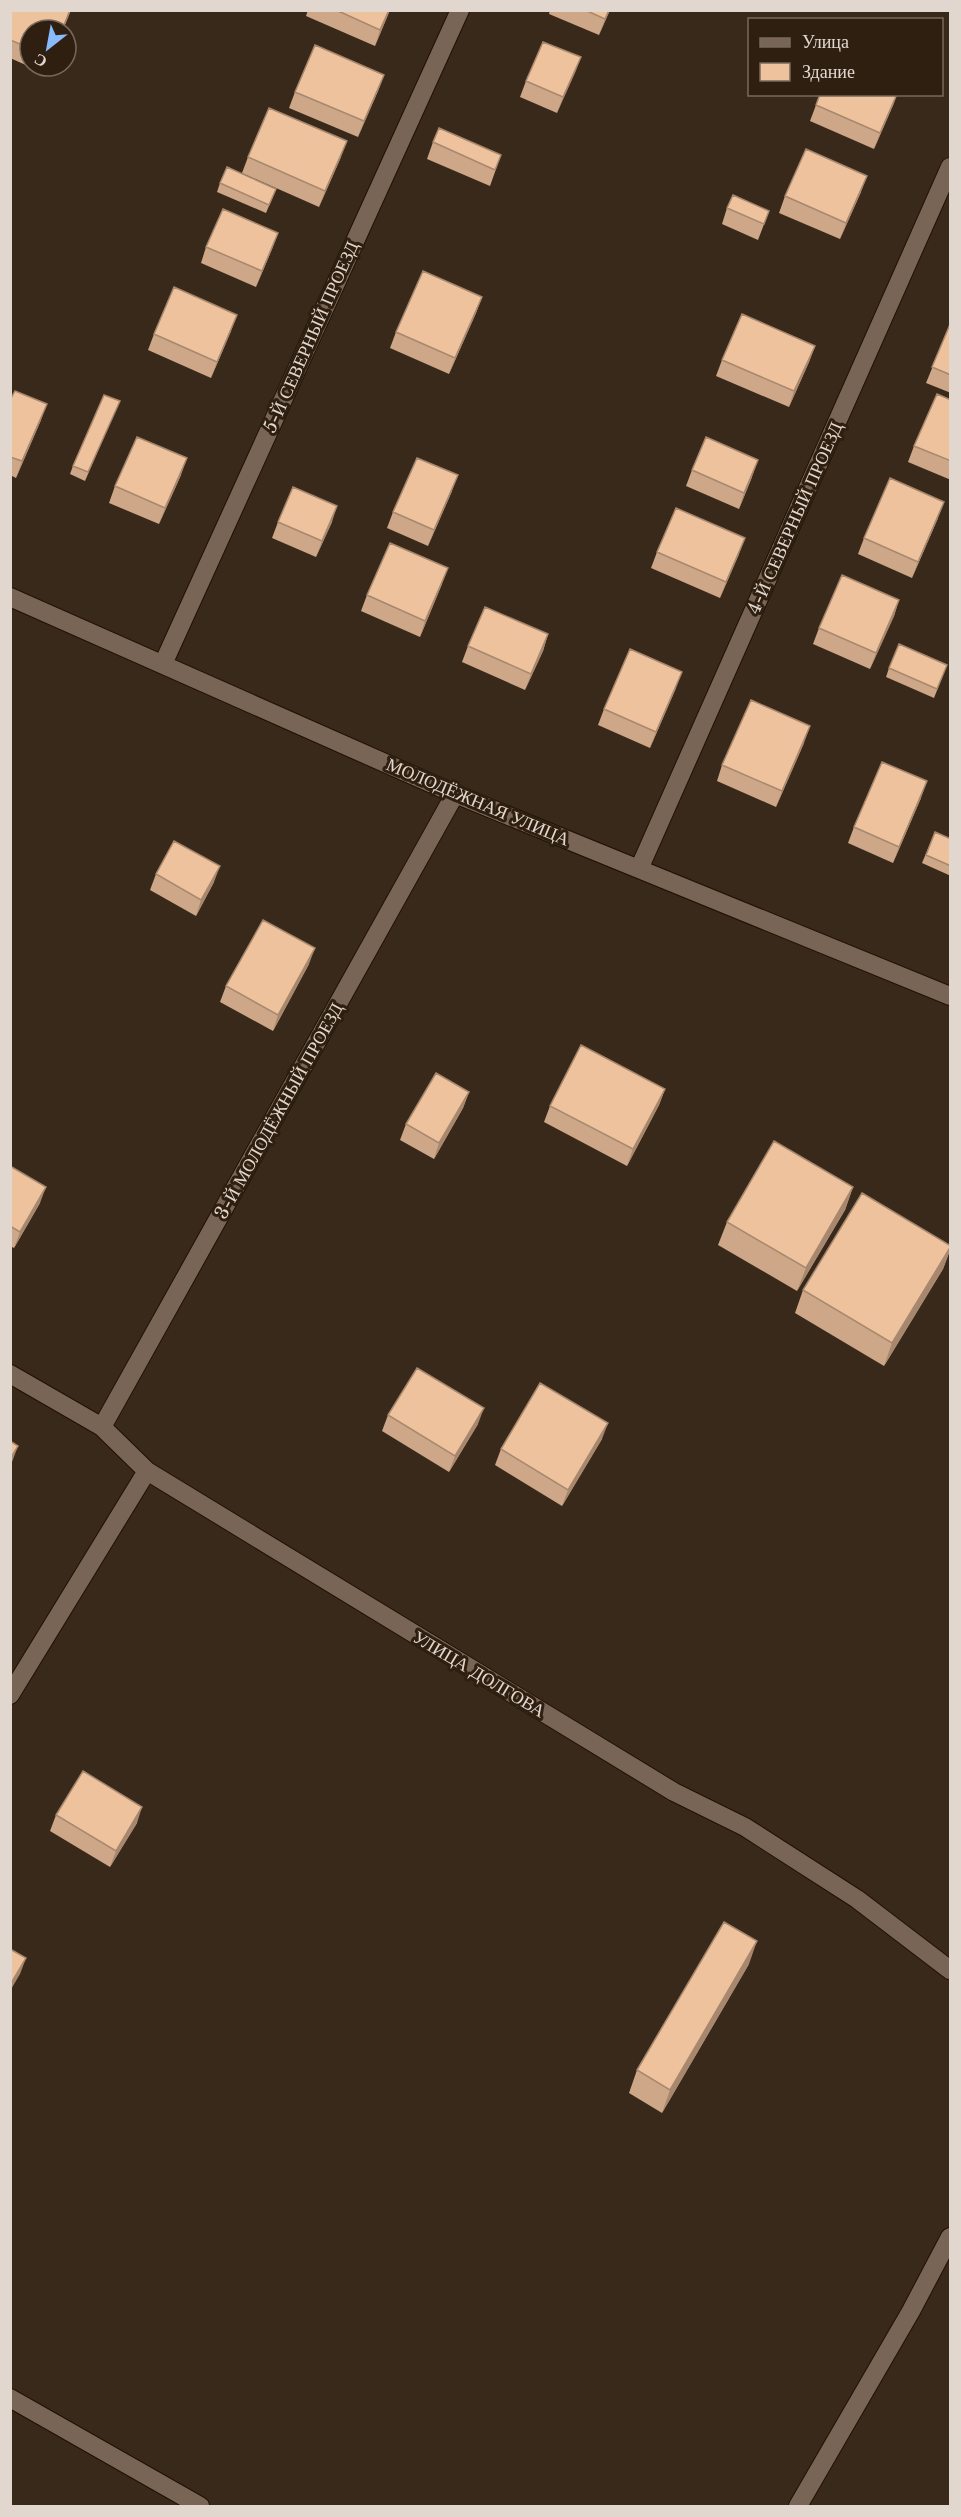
<svg xmlns="http://www.w3.org/2000/svg" width="961" height="2517" font-family="'Libre Baskerville',serif">
<style>
.lines{fill:none;stroke-linecap:round;stroke-linejoin:round}
.minor-casing{stroke:#201104;stroke-width:20}
.minor{stroke:#786555;stroke-width:18}
.wall{fill:#cda787}
.shaded-wall{fill:#a7886e}
.building{fill:#eec29d;stroke:#a7886e;stroke-width:1.5}
.labels{text-anchor:middle;stroke-width:6;stroke-linejoin:round;paint-order:stroke}
.street-label{font-size:18px;fill:#e2d7ce;stroke:#2f1f11}
</style>
<rect width="100%" height="100%" fill="#39291a"/>
<g class="lines">
<defs>
<path id="minor" d="M10,597L455,794L950,996
M163,664L460,10
M639,869L950,167
M10,1374L102,1427L147,1471L674,1792L745,1827L857,1899L950,1970
M102,1427L455,794
M10,1695L147,1471
M10,2398L200,2506
M798,2506L911,2311L950,2237"/>
</defs>
<use href="#minor" class="minor-casing"/>
<use href="#minor" class="minor"/>
</g>
<path class="wall" d="M10,10H71L63,30H30V66H47L44,73L10,58Z
M308,10H390L375,46L306,16Z
M550,10H610L599,35L549,14Z
M581,57L557,113L520,97L526,81Z
M384,75L378,91L358,137L289,108L295,92Z
M894,103L874,149L810,121L816,105Z
M433,142L501,155L490,186L427,159Z
M248,157H341L319,207L242,173Z
M220,183L276,189L266,213L217,192Z
M861,192L840,239L779,213L785,196Z
M727,208L769,211L758,240L722,224Z
M278,233L272,249L256,287L201,263L206,247Z
M482,297L476,313L449,374L390,348L396,332Z
M951,322V393L926,383Z
M231,331L211,378L148,350L154,334Z
M815,346L809,362L789,407L716,376L722,360Z
M10,400L41,420L16,478L10,475Z
M951,400V480L908,462L914,446Z
M116,409L85,481L70,474L73,466Z
M692,470L752,477L739,509L686,486Z
M181,475L159,524L109,503L115,486Z
M452,491L428,546L387,528L393,512Z
M938,518L912,578L858,554L864,538Z
M278,522H332L316,557L272,538Z
M657,552L739,554L720,598L651,568Z
M442,584L420,637L361,611L367,595Z
M899,600L894,616L870,669L813,644L819,628Z
M548,634L543,651L525,690L462,662L468,646Z
M947,665L934,698L886,677L889,668Z
M676,688L650,748L598,725L604,709Z
M804,743L776,807L717,781L722,765Z
M921,798L893,863L848,843L854,827Z
M935,832L951,839V876L922,863Z
M156,874L214,882L196,916L150,890Z
M309,964L273,1031L220,1002L226,986Z
M665,1089L659,1105L627,1166L544,1122L550,1106Z
M469,1092L463,1108L434,1159L400,1140L406,1124Z
M10,1166L40,1203L14,1248L10,1246Z
M853,1187L845,1210L797,1291L718,1245L727,1222Z
M951,1248L943,1269L884,1366L795,1313L803,1290Z
M388,1415L478,1424L449,1472L382,1431Z
M602,1439L562,1506L495,1465L501,1449Z
M56,1815L137,1823L110,1867L50,1831Z
M749,1964L662,2113L629,2093L637,2070Z"/>
<path class="shaded-wall" d="M389,10H390L375,46L380,30Z
M609,10H610L599,35L605,19Z
M581,57L575,73L557,113L563,97Z
M384,75L378,91L358,137L364,121Z
M897,94L894,103L874,149L880,133Z
M347,141L341,157L319,207L325,191Z
M867,176L861,192L840,239L846,223Z
M278,233L272,249L256,287L262,271Z
M482,297L476,313L449,374L455,358Z
M237,315L231,331L211,378L217,362Z
M815,346L809,362L789,407L794,391Z
M47,404L41,420L16,478L22,461Z
M187,458L181,475L159,524L165,508Z
M758,460L752,477L739,509L744,493Z
M458,475L452,491L428,546L434,530Z
M944,502L938,518L912,578L918,562Z
M337,506L332,522L316,557L322,541Z
M745,538L739,554L720,598L726,582Z
M448,568L442,584L420,637L425,621Z
M899,600L894,616L870,669L876,653Z
M548,634L543,651L525,690L531,674Z
M682,672L676,688L650,748L656,732Z
M810,726L804,743L776,807L782,791Z
M927,781L921,798L893,863L899,847Z
M220,866L214,882L196,916L201,900Z
M315,948L309,964L273,1031L278,1015Z
M665,1089L659,1105L627,1166L633,1149Z
M469,1092L463,1108L434,1159L439,1143Z
M46,1187L40,1203L14,1248L20,1232Z
M853,1187L845,1210L797,1291L806,1268Z
M951,1247L943,1269L884,1366L892,1343Z
M484,1408L478,1424L449,1472L455,1456Z
M608,1423L602,1439L562,1506L568,1490Z
M18,1446L12,1462L10,1464V1459Z
M142,1807L137,1823L110,1867L116,1851Z
M757,1941L749,1964L662,2113L670,2090Z
M26,1958L20,1974L10,1991V1985Z"/>
<path class="building" d="M10,10H70L62,30H30V48L10,40Z
M336,10H389L380,30Z
M585,10H609L605,19Z
M543,42L581,57L563,97L526,81Z
M315,45L384,75L364,121L295,92Z
M820,94H897L880,133L816,105Z
M269,108L347,141L325,191L248,157Z
M439,128L501,155L495,170L433,142Z
M806,149L867,176L846,223L785,196Z
M227,167L276,189L269,205L220,183Z
M733,195L769,211L764,224L727,208Z
M223,209L278,233L262,271L206,247Z
M423,271L482,297L455,358L396,332Z
M174,287L237,315L217,362L154,334Z
M742,314L815,346L794,391L722,360Z
M951,322V375L932,367Z
M15,391L47,404L22,461L10,457V400Z
M937,394L951,400V461L914,446Z
M104,395L120,401L88,472L73,466Z
M137,437L187,458L165,508L115,486Z
M706,437L758,460L744,493L692,470Z
M417,458L458,475L434,530L393,512Z
M890,478L944,502L918,562L864,538Z
M293,487L337,506L322,541L278,522Z
M676,508L745,538L726,582L657,552Z
M390,543L448,568L425,621L367,595Z
M842,575L899,600L876,653L819,628Z
M485,607L548,634L531,674L468,646Z
M899,644L947,665L937,689L889,668Z
M630,649L682,672L656,732L604,709Z
M751,700L810,726L782,791L722,765Z
M882,762L927,781L899,847L854,827Z
M935,832L951,839V866L926,855Z
M174,841L220,866L201,900L156,874Z
M263,920L315,948L278,1015L226,986Z
M581,1045L665,1089L633,1149L550,1106Z
M436,1073L469,1092L439,1143L406,1124Z
M774,1141L853,1187L806,1268L727,1222Z
M10,1166L46,1187L20,1232L10,1226Z
M862,1193L951,1246L892,1343L803,1290Z
M417,1368L484,1408L455,1456L388,1415Z
M540,1383L608,1423L568,1490L501,1449Z
M10,1441L18,1446L10,1459Z
M83,1771L142,1807L116,1851L56,1815Z
M724,1922L757,1941L670,2090L637,2070Z
M10,1949L26,1958L10,1985Z"/>
<g class="labels">
<g class="street-label">
<text transform="translate(311 337) rotate(-66)" y="6">5-Й СЕВЕРНЫЙ ПРОЕЗД</text>
<text transform="translate(795 518) rotate(-66)" y="6">4-Й СЕВЕРНЫЙ ПРОЕЗД</text>
<text transform="translate(478 802) rotate(23)" y="6">МОЛОДЁЖНАЯ УЛИЦА</text>
<text transform="translate(279 1111) rotate(-61)" y="6">3-Й МОЛОДЁЖНЫЙ ПРОЕЗД</text>
<text transform="translate(479 1674) rotate(31)" y="6">УЛИЦА ДОЛГОВА</text>
</g>
</g>
<rect width="961" height="2517" fill="none" stroke="#e2d7ce" stroke-width="24"/>
<rect x="748" y="18" width="195" height="78" fill="#2f1f11" stroke="#77695d" stroke-width="1.5"/>
<rect x="760" y="38" width="30" height="9" fill="#786555" stroke="#77695d" stroke-width="1.5"/>
<text x="802" y="48" font-size="18" fill="#e2d7ce">Улица</text>
<rect x="760" y="63" width="30" height="18" fill="#eec29d" stroke="#77695d" stroke-width="1.5"/>
<text x="802" y="78" font-size="18" fill="#e2d7ce">Здание</text>
<g transform="translate(48 48) rotate(211)"><circle r="28" fill="#2f1f11" stroke="#77695d" stroke-width="1.5"/>
<path d="M0-4.5L10 22L0 15L-10 22Z" fill="#88bafc"/>
<text y="-9" font-size="16" font-weight="bold" text-anchor="middle" fill="#e2d7ce">С</text>
</g>
</svg>
